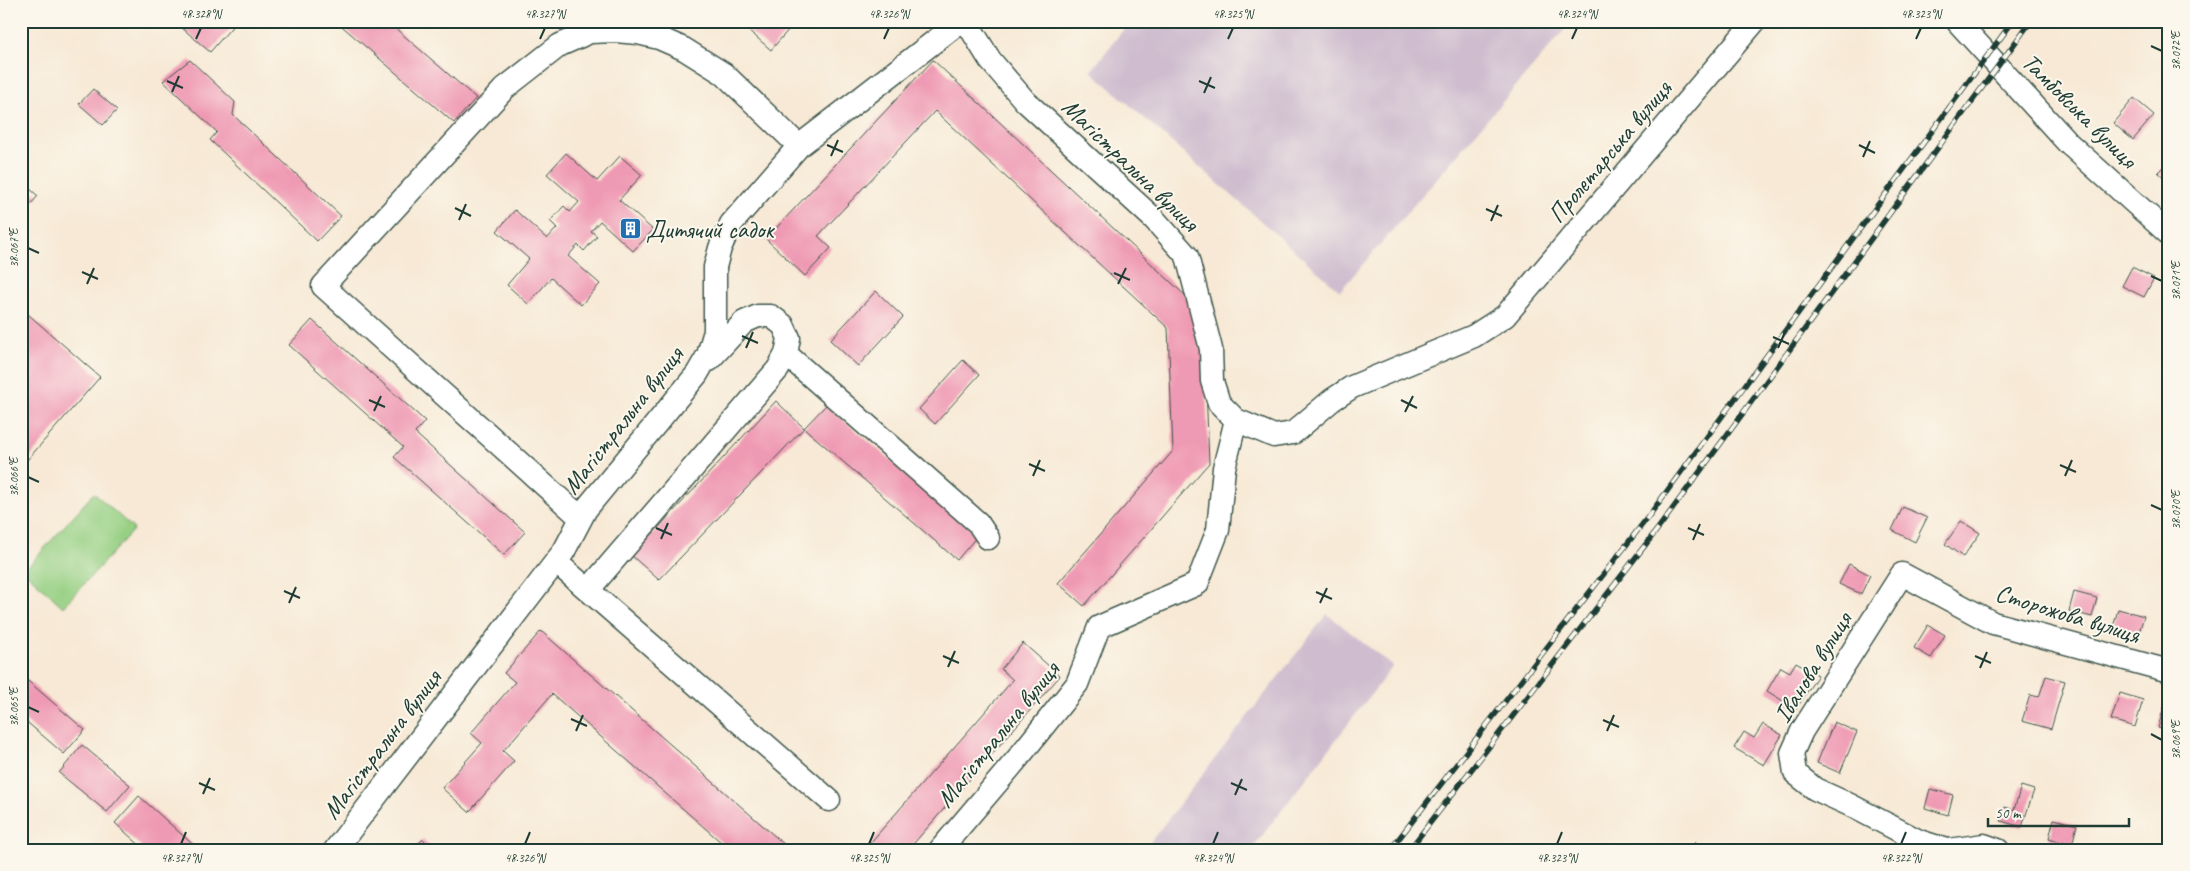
<svg xmlns="http://www.w3.org/2000/svg" width="2190" height="871" font-family="Caveat,sans-serif">
<style>
.industrial{fill:#cfbdcf}
.green{fill:#97d084;stroke:#5b865c}
.building{fill:#ef9ab4}
.lines{fill:none;stroke-linecap:round;stroke-linejoin:round}
.minor-casing{stroke:#3f574c;stroke-width:25}
.minor{stroke:#fff;stroke-width:22}
.rail-casing{stroke:#1f3d34;stroke-width:5.5}
.rail{stroke:#fbf7ec;stroke-width:4;stroke-dasharray:11;stroke-linecap:butt}
.ticks{fill:none;stroke:#1f3d34;stroke-width:2}
.labels{text-anchor:middle;stroke-width:4;stroke-linejoin:round;paint-order:stroke}
.street-label{font-size:25px;fill:#1f3d34;stroke:#fbf7ec}
.poi-label{font-size:25px;fill:#1f3d34;stroke:#fbf7ec;text-anchor:start}
.neatline{fill:none;stroke:#1f3d34;stroke-width:2}
.ticks-label{font-size:12px;text-anchor:middle;fill:#1f3d34}
</style>
<rect width="100%" height="100%" fill="#fbf7ec"/>
<filter id="ink" filterUnits="userSpaceOnUse"><feTurbulence type="fractalNoise" baseFrequency=".02" numOctaves="2"/><feDisplacementMap in="SourceGraphic" scale="10" xChannelSelector="R" yChannelSelector="G"/><feConvolveMatrix kernelMatrix="1 2 1 2 8 2 1 2 1" color-interpolation-filters="sRGB"/></filter>
<filter id="wash" filterUnits="userSpaceOnUse"><feTurbulence type="fractalNoise" baseFrequency=".0096" numOctaves="4" result="noise"/><feDisplacementMap in="SourceGraphic" scale="20" xChannelSelector="R" yChannelSelector="G"/><feGaussianBlur stdDeviation="1.12" result="paint"/><feColorMatrix in="noise" values="0 0 0 0 0 0 0 0 0 0 0 0 0 0 0 0 0 1.4 0 .05"/><feComposite in="paint" operator="in"/></filter>
<g filter="url(#wash)">
<rect width="100%" height="100%" fill="#f7e9d5"/>
<path class="industrial" d="M1130,21H1572L1340,291L1091,71Z
M1327,614L1393,666L1251,850H1144Z"/>
<path class="green" d="M94,493L134,529L63,607L24,571Z"/>
<g id="blocks">
<path class="building" d="M186,21H237L210,52L181,27Z
M336,21H387L476,98L454,123Z
M742,21H796L771,50L740,23Z
M190,60L235,102L233,115L341,216L317,241L210,140L217,132L163,81Z
M933,60L1203,312L1209,463L1084,606L1058,583L1173,451L1168,328L935,111L818,236L831,248L805,276L766,239Z
M93,89L117,110L103,125L79,104Z
M2134,98L2154,115L2133,140L2113,123Z
M566,153L597,181L620,156L642,175L619,200L653,230L633,251L600,221L591,231L597,236L584,251L578,245L568,256L600,284L581,305L551,278L528,304L507,285L529,259L497,231L515,210L547,239L557,228L550,221L564,206L570,212L579,202L547,174Z
M2169,161V182L2158,172Z
M21,181L38,196L21,215Z
M2132,267L2154,278L2144,297L2122,286Z
M876,291L903,317L858,366L830,340Z
M21,308L100,377L21,467Z
M312,320L425,421L415,433L525,532L504,555L394,457L403,447L289,345Z
M963,360L979,375L935,424L919,409Z
M776,401L804,428L659,580L632,556Z
M826,405L978,535L957,560L804,428Z
M1903,507L1927,518L1915,542L1892,530Z
M1961,521L1980,533L1963,557L1945,544Z
M1849,564L1870,575L1861,594L1839,584Z
M2074,592L2097,598L2092,617L2069,611Z
M2118,609L2144,616L2137,639L2112,632Z
M1928,625L1945,635L1931,658L1914,648Z
M541,631L786,846L787,850H730L552,694L503,751L514,761L469,812L442,788L482,743L471,733L515,682L504,673Z
M1023,643L1060,676L908,850H878L870,843L1013,680L1001,669Z
M1796,662L1818,675L1796,709L1767,691L1781,667L1790,672Z
M21,675L85,730L64,754L21,717Z
M2046,676L2065,681L2051,729L2022,721L2030,695L2039,697Z
M2120,693L2143,700L2135,727L2111,720Z
M2164,707L2169,709V731L2158,728Z
M1834,722L1857,732L1840,773L1817,763Z
M1763,724L1782,735L1764,765L1734,748L1744,732L1754,738Z
M82,745L130,785L107,812L59,773Z
M2021,786L2034,790L2022,827L2001,821L2005,807L2014,810Z
M1930,789L1953,795L1948,815L1925,808Z
M139,796L199,850H145L115,823Z
M2054,819L2077,825L2072,845L2049,838Z
M423,839L434,850H412Z
M1695,842L1709,850H1691Z"/>
</g>
</g>
<g filter="url(#ink)">
<use href="#blocks" fill-opacity="0" stroke="#3f574c" stroke-width="1"/>
<g class="lines">
<defs>
<path id="minor" d="M966,21L990,60L1025,101L1154,219L1187,256L1211,349L1212,381L1219,403L1236,420L1274,436L1293,433L1332,400L1352,387L1474,336L1505,316L1755,21
M1957,21L2068,143L2169,234
M786,354L978,523L988,538
M581,518L323,286L505,88L560,45L590,32L615,31L638,33L659,38L684,49L724,74L799,146
M556,562L829,800
M589,589L778,369L786,354L789,338L783,325L771,316H758L744,322L709,360
M335,850L564,551L586,509L697,374L708,355L715,331V267L720,248L731,224L799,146L961,21
M940,850L1018,758L1077,684L1099,627L1197,584L1218,530L1224,468L1236,420
M1947,850L1919,841L1850,805L1815,789L1795,773L1792,753L1802,731L1902,574L1993,623L2169,671
M1949,850L1984,845L1998,850"/>
</defs>
<use href="#minor" class="minor-casing"/>
<use href="#minor" class="minor"/>
<defs>
<path id="rail" d="M1390,850L1648,517L2013,21
M1409,850L1660,526L2031,21"/>
</defs>
<use href="#rail" class="rail-casing"/>
<use href="#rail" class="rail"/>
</g>
</g>
<path class="ticks" d="M196,39L201,28M540,39L545,28M884,39L889,28M1228,39L1233,28M1572,39L1577,28M1916,39L1921,28M2151,46L2162,51M167,81L183,88M1199,81L1215,88M172,92L179,76M1204,93L1211,77M827,145L843,152M1859,145L1875,153M831,156L838,140M1863,157L1870,141M455,208L471,216M1486,209L1502,216M459,220L466,204M1491,221L1498,205M28,248L39,253M82,272L98,279M1114,273L1130,280M2151,276L2162,281M87,284L94,268M1118,284L1126,268M742,336L758,343M1773,337L1789,344M746,348L753,332M1778,348L1785,332M369,400L385,407M1401,400L1417,408M374,411L381,396M1405,412L1413,396M1029,464L1045,471M2060,465L2076,472M1033,476L1040,460M2065,476L2072,460M28,477L39,482M2151,505L2162,510M656,528L672,535M1688,528L1704,535M661,539L668,523M1693,540L1700,524M284,591L300,598M1316,592L1332,599M289,603L296,587M1320,603L1327,588M943,656L959,663M1975,656L1991,663M948,667L955,651M1980,668L1987,652M28,707L39,712M571,719L587,726M1603,720L1619,727M576,731L583,715M1607,731L1614,715M2151,734L2162,740M199,783L215,790M1231,783L1247,790M203,794L210,778M1235,795L1242,779M181,844L186,832M525,844L530,832M869,844L874,832M1213,844L1218,832M1557,844L1562,832M1901,844L1906,832"/>
<defs>
<symbol id="building-square" viewBox="-11 -11 22 22"><rect x="-9" y="-9" width="18" height="18" rx="4" fill="#1f6fb2" stroke="#fbf7ec"/><path d="M-4-6H4V6H1V3H-1V6H-4ZM-2.5-4.3h1.7v1.8h-1.7ZM.8-4.3h1.7v1.8H.8ZM-2.5-1h1.7V.8h-1.7ZM.8-1h1.7V.8H.8Z" fill="#fff"/></symbol>
</defs>
<g fill-rule="evenodd">
<use href="#building-square" x="618" y="216" width="25" height="25"/>
</g>
<g class="labels">
<g class="street-label">
<text transform="translate(2080 110) rotate(45)" y="9">Тамбовська вулиця</text>
<text transform="translate(1609 151) rotate(-50)" y="9">Пролетарська вулиця</text>
<text transform="translate(1131 164) rotate(44)" y="9">Магістральна вулиця</text>
<text transform="translate(622 420) rotate(-52)" y="9">Магістральна вулиця</text>
<text transform="translate(2068 613) rotate(17)" y="9">Сторожова вулиця</text>
<text transform="translate(1812 667) rotate(-58)" y="9">Іванова вулиця</text>
<text transform="translate(997 734) rotate(-51)" y="9">Магістральна вулиця</text>
<text transform="translate(381 744) rotate(-53)" y="9">Магістральна вулиця</text>
</g>
<g class="poi-label">
<text x="646" y="238">Дитячий садок</text>
</g>
</g>
<rect width="2190" height="871" fill="none" stroke="#fbf7ec" stroke-width="55"/>
<path d="M1988 818v8h141v-8" fill="none" stroke="#1f3d34" stroke-width="2.5"/>
<text x="1995" y="818" font-size="15" fill="#1f3d34" stroke="#fbf7ec" stroke-width="4" paint-order="stroke">50 m</text>
<rect x="28" y="28" width="2134" height="816" class="neatline"/>
<g class="ticks-label">
<text x="201" y="18">48.328°N</text>
<text x="545" y="18">48.327°N</text>
<text x="889" y="18">48.326°N</text>
<text x="1233" y="18">48.325°N</text>
<text x="1577" y="18">48.324°N</text>
<text x="1921" y="18">48.323°N</text>
<text transform="translate(2176 51) rotate(-90)" y="4">38.072°E</text>
<text transform="translate(14 248) rotate(-90)" y="4">38.067°E</text>
<text transform="translate(2176 281) rotate(-90)" y="4">38.071°E</text>
<text transform="translate(14 477) rotate(-90)" y="4">38.066°E</text>
<text transform="translate(2176 510) rotate(-90)" y="4">38.070°E</text>
<text transform="translate(14 707) rotate(-90)" y="4">38.065°E</text>
<text transform="translate(2176 740) rotate(-90)" y="4">38.069°E</text>
<text x="181" y="862">48.327°N</text>
<text x="525" y="862">48.326°N</text>
<text x="869" y="862">48.325°N</text>
<text x="1213" y="862">48.324°N</text>
<text x="1557" y="862">48.323°N</text>
<text x="1901" y="862">48.322°N</text>
</g>
</svg>
